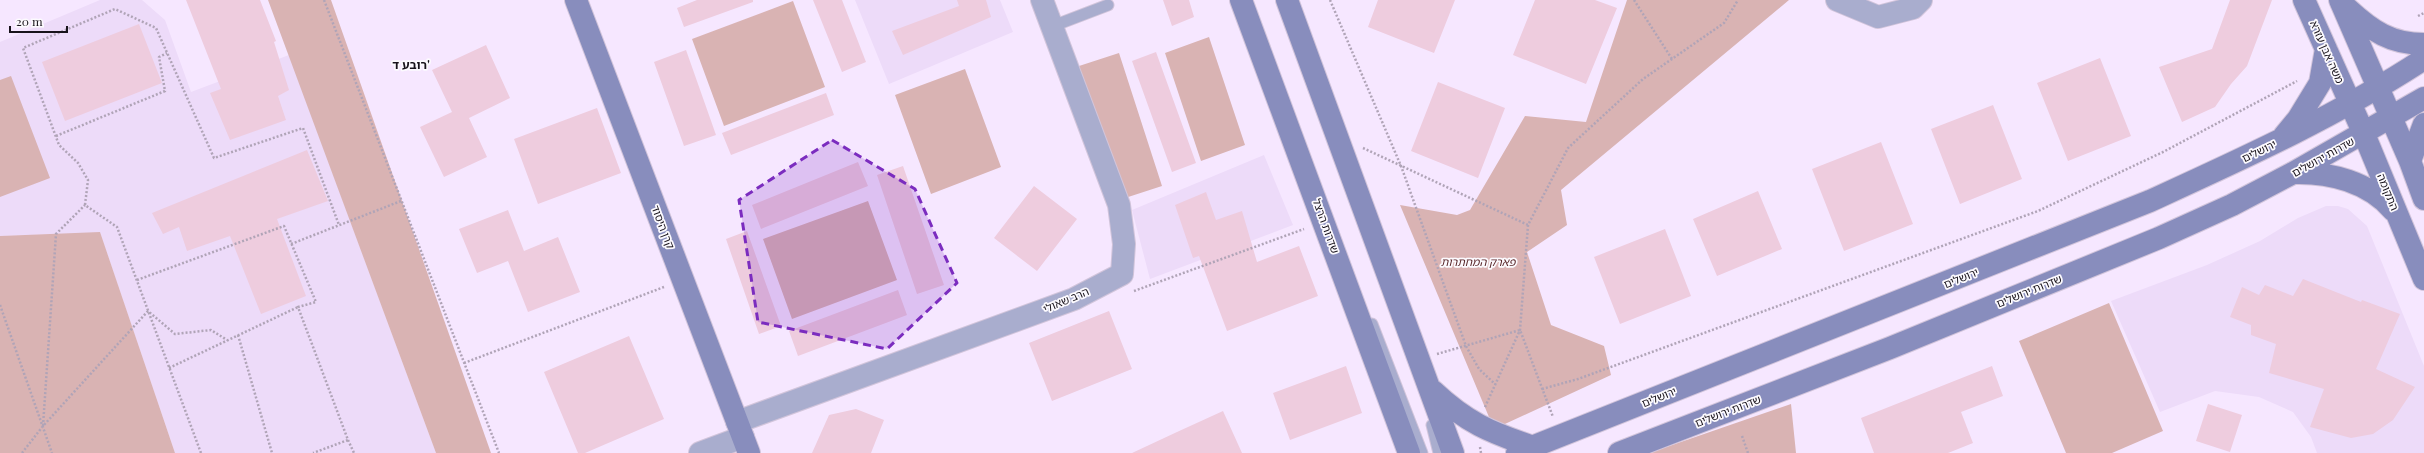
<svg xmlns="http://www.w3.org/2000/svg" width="2424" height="453" font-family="'Playfair Display','Noto Sans Hebrew',serif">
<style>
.built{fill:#eddbf9}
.green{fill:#d9b3b3}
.building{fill:#eeccde}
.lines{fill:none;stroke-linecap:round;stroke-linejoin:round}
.lane-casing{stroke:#d2c5db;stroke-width:13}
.street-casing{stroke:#d2c5db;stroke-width:24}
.secondary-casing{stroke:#d2c5db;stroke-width:24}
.path{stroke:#b0a4b7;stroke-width:2.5;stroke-dasharray:2 2;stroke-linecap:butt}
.lane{stroke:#a9adce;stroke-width:11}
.street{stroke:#a9adce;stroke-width:22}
.secondary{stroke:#888dbd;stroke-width:22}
.marked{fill:#7b2cbf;fill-opacity:0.2;stroke:#7b2cbf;stroke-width:3;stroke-dasharray:8 5;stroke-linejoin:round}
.labels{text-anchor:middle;stroke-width:3.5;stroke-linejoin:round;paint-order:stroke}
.street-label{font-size:11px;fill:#18131b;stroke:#fcfafe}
.park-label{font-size:11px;font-style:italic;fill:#572528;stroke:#fcfafe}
.neighbourhood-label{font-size:12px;font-weight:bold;fill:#18131b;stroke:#fcfafe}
</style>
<rect width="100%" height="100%" fill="#f6e7ff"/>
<path class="built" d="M100,0H142L165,20L191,92L289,55L436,453H175L100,233L0,236V42Z
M855,0H1000L1013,32L889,84Z
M1264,155L1293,225L1150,279L1132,210Z
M2326,206H2338L2348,209L2367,226L2424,366V453H2317L2311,437L2293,412L2259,397L2215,391L2160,412L2111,301L2207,265L2260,241L2298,218Z"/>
<path class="green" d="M268,0H331L491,453H436Z
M1627,0H1789L1561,190L1567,225L1527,252L1551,325L1604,346L1611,375L1494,429L1400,205L1457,215L1470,210L1525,116L1586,122Z
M793,1L825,87L724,126L692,39Z
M1209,37L1245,145L1201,161L1165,53Z
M1119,53L1162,186L1122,199L1079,66Z
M965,69L1001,167L931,194L895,95Z
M11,76L50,178L0,197V80Z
M868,201L897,280L792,319L763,239Z
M100,232L175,453H0V236Z
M2109,303L2163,431L2112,453H2066L2019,341Z
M1791,404L1796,453H1649Z"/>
<path class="building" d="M186,0H260L276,41L274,42L289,90L278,96L286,120L230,140L210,93L221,89Z
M697,0H753V2L684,27L677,8Z
M813,0H842L866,62L842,72Z
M957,0H986L991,17L903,55L892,31L959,6Z
M1163,0H1189L1194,17L1172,26Z
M1378,0H1455L1434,53L1368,27Z
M1535,0H1595L1617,8L1586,84L1513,55Z
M2230,0H2272L2247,66L2231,84L2215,107L2182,122L2159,67L2212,49Z
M139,24L162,83L65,121L42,62Z
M486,45L510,98L469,118L487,157L444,177L420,127L452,112L432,70Z
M686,50L716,135L684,146L654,62Z
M1156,52L1196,163L1172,172L1132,61Z
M2100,58L2131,136L2068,161L2037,83Z
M1438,82L1505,108L1478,178L1411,151Z
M826,93L834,115L731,155L722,133Z
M1993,105L2022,179L1960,204L1931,129Z
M597,108L621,173L538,204L514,139Z
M1881,142L1913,224L1844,251L1812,169Z
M307,150L328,201L277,219L306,296L261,314L230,236L187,251L179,227L163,234L152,213Z
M858,162L868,186L761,229L752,205Z
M903,166L944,285L917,294L877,175Z
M1034,186L1077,219L1037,271L994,238Z
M1758,191L1782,249L1717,276L1693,219Z
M1206,192L1216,220L1242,211L1257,262L1299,246L1318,296L1227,331L1199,256L1193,258L1175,205Z
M508,210L524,251L558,237L580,292L528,312L508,261L477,273L459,229Z
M1665,229L1691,296L1620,324L1594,257Z
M747,231L781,326L759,334L726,239Z
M2303,279L2361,302L2362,300L2400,314L2376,369L2415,387L2393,420L2373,434L2351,438L2310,427L2324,389L2269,373L2276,344L2251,335V325L2230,317L2242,287L2259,295L2265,285L2293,296Z
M898,290L907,315L798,356L789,331Z
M1109,311L1132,369L1052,401L1029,343Z
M629,336L664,419L585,453H578L544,372Z
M1346,366L1362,413L1290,440L1273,393Z
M1992,366L2003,396L1961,412L1973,443L1948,453H1874L1861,418Z
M2208,404L2242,415L2230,452L2196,441Z
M856,409L884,420L871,453H812L829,415Z
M1223,411L1242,453H1132L1177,432Z"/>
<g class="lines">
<defs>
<path id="lane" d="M1053,26L1108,5
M1372,324L1422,453
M1432,425L1439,453"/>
<path id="street" d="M1837,0L1878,17L1913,8L1921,0
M737,422L1074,299L1122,274L1124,244L1119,205L1042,0
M700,453L743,437"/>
<path id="secondary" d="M576,0L749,453
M1241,0L1409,453
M1287,0L1453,453
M2304,0L2364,134L2424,279
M2340,0L2410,161L2424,199
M2348,9C2372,31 2391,44 2424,44
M2284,136L2298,119L2320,83L2326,49
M2410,161L2424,124
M2294,173C2330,172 2369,182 2393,210
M1433,391C1467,423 1490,432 1533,447
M1517,453L2150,201C2244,158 2337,116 2424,59
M1619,453L1890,348L2159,238L2232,205L2293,173L2424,98"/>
</defs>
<use href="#lane" class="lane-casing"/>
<use href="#street" class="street-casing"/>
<use href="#secondary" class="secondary-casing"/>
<path class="path" d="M324,0L499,453
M1330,0L1401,166L1466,346L1479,369L1495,384
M1634,0L1672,59
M2418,16L2424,13
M56,136L165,91L159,57L167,53
M1363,148L1528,225
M291,244L401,201
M137,280L284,226L316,302L298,307L348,440L313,453
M1134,291L1304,229
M0,305L52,453
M238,335L272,453
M1437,354L1520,330L1553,417
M464,363L664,287
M169,368L298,307
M1542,389L1578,379L2038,211L2163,152L2297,81
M1485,407L1520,330L1528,225L1568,148L1643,79L1724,23L1738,0
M43,426L56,234L85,205
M1742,436L1748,453
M348,440L354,453
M1480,447L1481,453
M22,453L43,426L148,311L175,334L211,330L227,340
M201,453L117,227L85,205L88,180L78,163L59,145L23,48L115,9L156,28L214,158L303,128L339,225"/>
<use href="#lane" class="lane"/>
<use href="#street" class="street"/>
<use href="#secondary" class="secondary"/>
</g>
<path class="marked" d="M832,140L915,189L957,283L887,349L758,322L739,200Z"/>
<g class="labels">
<g class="street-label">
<text transform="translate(2327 52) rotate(66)" y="4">משה אבן עזרא</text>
<text transform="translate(2259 151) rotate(-26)" y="4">ירושלים</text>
<text transform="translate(2323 157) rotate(-29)" y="4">שדרות ירושלים</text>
<text transform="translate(2388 192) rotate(68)" y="4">התקומה</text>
<text transform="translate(1326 226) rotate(70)" y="4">שדרות הרצל</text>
<text transform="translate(663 227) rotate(69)" y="4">קרן היסוד</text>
<text transform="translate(1961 278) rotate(-22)" y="4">ירושלים</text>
<text transform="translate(2029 291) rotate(-22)" y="4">שדרות ירושלים</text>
<text transform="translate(1066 300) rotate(-23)" y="4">הרב שאולי</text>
<text transform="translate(1659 397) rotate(-22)" y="4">ירושלים</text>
<text transform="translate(1728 411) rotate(-21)" y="4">שדרות ירושלים</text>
</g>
<g class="park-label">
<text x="1478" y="266">פארק המחתרות</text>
</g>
<g class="neighbourhood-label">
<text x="411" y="69">רובע ד'</text>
</g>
</g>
<path d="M10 26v6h57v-6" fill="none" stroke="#18131b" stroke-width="2"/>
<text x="16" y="26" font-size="12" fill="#18131b" stroke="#fcfafe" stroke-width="3" paint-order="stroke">20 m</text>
</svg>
